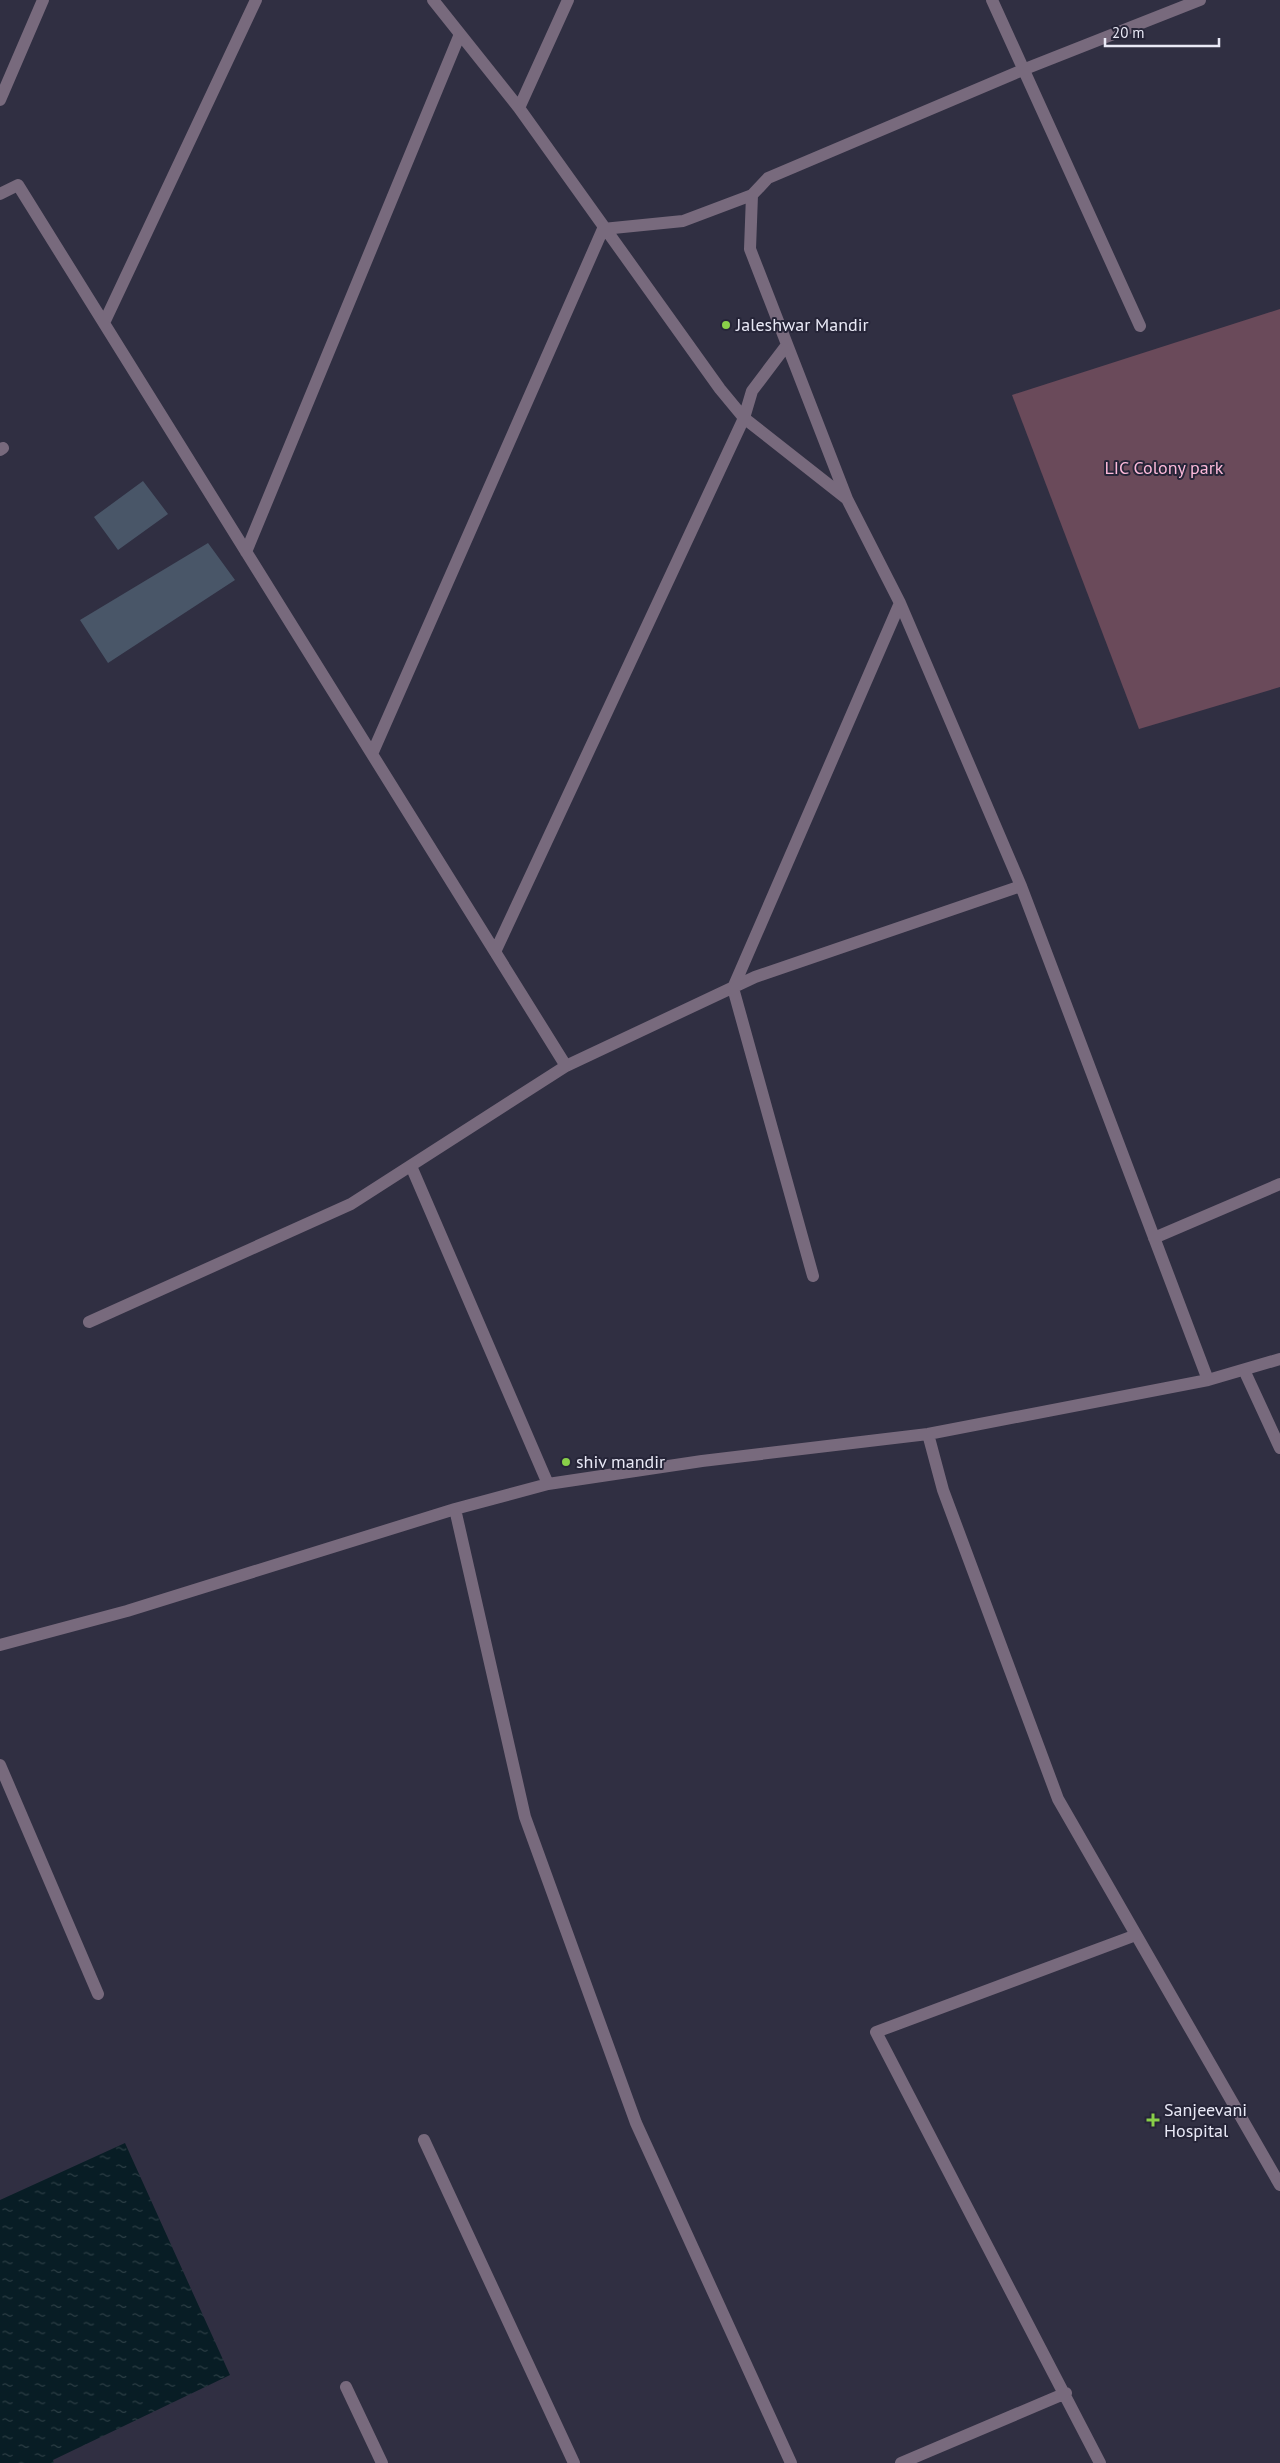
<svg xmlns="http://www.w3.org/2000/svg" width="1280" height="2463" font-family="'PT Sans',sans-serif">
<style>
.green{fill:#6a4a5a}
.water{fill:url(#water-ripples)}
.building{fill:#495668}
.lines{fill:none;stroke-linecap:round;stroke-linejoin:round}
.minor{stroke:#786a7d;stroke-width:12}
.poi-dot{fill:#89cf49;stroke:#262538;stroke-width:2}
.labels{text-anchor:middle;stroke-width:4;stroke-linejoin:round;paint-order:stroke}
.poi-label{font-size:18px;fill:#e9e9f6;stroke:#262538;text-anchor:start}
.park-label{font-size:18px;fill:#fcbada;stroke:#262538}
</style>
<defs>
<pattern id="water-ripples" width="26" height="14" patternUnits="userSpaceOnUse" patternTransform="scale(1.25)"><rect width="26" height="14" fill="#081d25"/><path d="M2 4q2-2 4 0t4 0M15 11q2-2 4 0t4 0" fill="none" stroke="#2c3e45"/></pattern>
</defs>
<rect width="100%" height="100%" fill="#302f42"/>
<path class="green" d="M1280,309V687L1139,729L1012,395Z"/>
<path class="water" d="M125,2143L230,2375L53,2460L54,2463H0V2200Z"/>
<path class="building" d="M143,481L168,514L118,550L94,517Z
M208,543L235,580L108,663L80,620Z"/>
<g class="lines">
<path class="minor" d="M433,0L519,108L720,389L744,418L847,499L900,603L1021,886L1208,1380
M992,0L1140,326
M0,100L43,0
M519,108L568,0
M0,194L18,185L566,1066L755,977L1021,886
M104,323L256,0
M0,450L3,448
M847,499L750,249L752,195L768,178L1025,69L1200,0
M246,552L460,34
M372,754L603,229L683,221L752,195
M495,952L744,418L752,391L786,346
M411,1166L548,1484
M1154,1238L1280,1184
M813,1276L733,988L900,603
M89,1322L351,1204L566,1066
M1244,1370L1280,1448
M928,1434L943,1490L1058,1799L1280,2185
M455,1509L525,1817L636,2123L791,2463
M0,1645L127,1611L455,1509L548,1484L702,1461L928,1434L1208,1380L1280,1359
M0,1765L98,1994
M424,2140L574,2463
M346,2387L382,2463
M901,2463L1066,2393
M1100,2463L876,2032L1136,1935"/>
</g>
<g class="poi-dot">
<circle cx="726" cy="325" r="5"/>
<circle cx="566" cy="1462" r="5"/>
<path d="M1150.5 2112.5h5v5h5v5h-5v5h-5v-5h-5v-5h5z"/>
</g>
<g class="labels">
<g class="poi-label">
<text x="736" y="331">Jaleshwar Mandir</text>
<text x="576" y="1468">shiv mandir</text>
<text x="1164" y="2116">Sanjeevani<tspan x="1164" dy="21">Hospital</tspan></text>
</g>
<g class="park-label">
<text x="1164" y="474">LIC Colony park</text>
</g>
</g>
<path d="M1105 38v8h114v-8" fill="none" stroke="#e9e9f6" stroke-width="2.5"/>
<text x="1112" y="38" font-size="15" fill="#e9e9f6" stroke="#262538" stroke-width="4" paint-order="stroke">20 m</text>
</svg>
